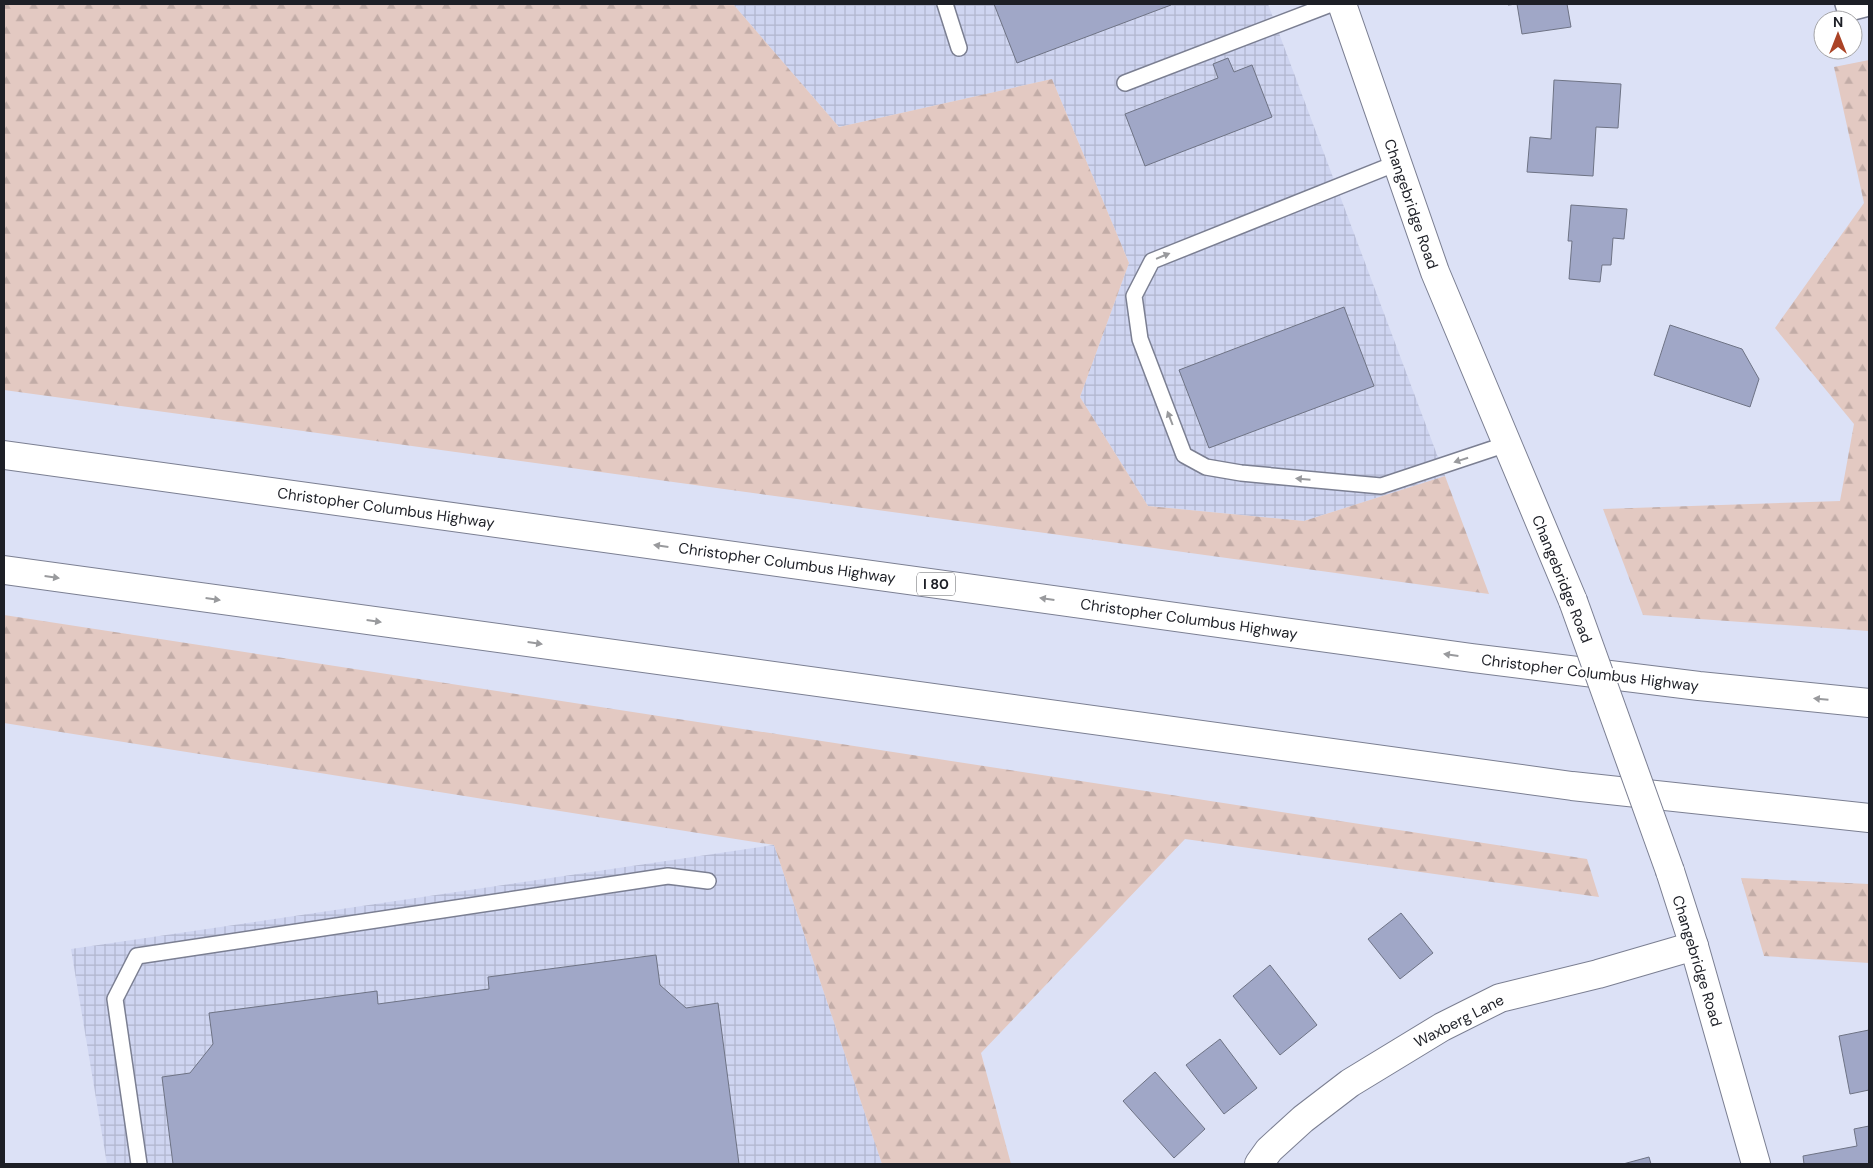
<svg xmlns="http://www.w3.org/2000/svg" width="1873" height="1168" font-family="'DM Sans',sans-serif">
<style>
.industrial{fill:url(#industrial-grid)}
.forest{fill:url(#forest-firs)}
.building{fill:#a0a7c7;stroke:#6e7385}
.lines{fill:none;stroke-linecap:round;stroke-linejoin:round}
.lane-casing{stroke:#7b7f92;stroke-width:18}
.street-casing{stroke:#7b7f92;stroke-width:30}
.secondary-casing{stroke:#7b7f92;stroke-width:30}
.highway-casing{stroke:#7b7f92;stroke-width:30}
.lane{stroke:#fff;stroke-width:15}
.street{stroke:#fff;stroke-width:28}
.secondary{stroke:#fff;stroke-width:28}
.highway{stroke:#fff;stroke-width:28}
.secondary-bridge-casing{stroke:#7b7f92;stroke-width:30;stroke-linecap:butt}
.secondary-bridge{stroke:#fff;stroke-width:28}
.oneway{fill:#999a9d}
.labels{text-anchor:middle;stroke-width:4;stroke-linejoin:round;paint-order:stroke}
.shield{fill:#fff;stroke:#616267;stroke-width:1}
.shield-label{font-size:14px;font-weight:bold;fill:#1d1f26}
.street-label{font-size:15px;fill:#1d1f26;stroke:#fff}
</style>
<defs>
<pattern id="industrial-grid" width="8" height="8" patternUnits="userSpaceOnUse" patternTransform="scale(1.25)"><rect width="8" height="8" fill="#cfd5f1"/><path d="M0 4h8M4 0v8" fill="none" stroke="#b1b6ce"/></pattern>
<pattern id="forest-firs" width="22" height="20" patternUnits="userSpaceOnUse" patternTransform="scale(1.25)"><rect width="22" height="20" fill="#e3c9c2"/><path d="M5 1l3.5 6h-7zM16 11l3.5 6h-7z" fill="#c2aca7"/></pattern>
</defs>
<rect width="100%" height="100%" fill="#dce1f6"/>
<path class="industrial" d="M733,4H1268L1445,476L1304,521L1148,506L1080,397L1129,263L1052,79L839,127Z
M774,845L882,1164H107L71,949Z"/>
<path class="forest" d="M4,4H733L839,127L1052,79L1129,263L1080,397L1148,506L1304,521L1445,476L1489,594L4,390Z
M1869,60V631L1643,615L1603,509L1840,501L1854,424L1775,328L1864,203L1834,67Z
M4,615L1587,859L1599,897L1185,839L981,1053L1011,1164H882L774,845L4,723Z
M1741,878L1869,884V963L1764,956Z"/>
<path class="building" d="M994,4H1170L1171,5L1017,63Z
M1508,4H1567L1571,27L1522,34L1517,4L1508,5Z
M1228,58L1234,72L1252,65L1272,117L1145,166L1125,114L1218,78L1213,64Z
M1554,80L1621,84L1618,128L1596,127L1593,176L1527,172L1530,137L1551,139Z
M1571,205L1627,209L1624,239L1613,238L1611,265H1602L1600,282L1569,279L1572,241H1568Z
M1344,307L1374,386L1209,448L1179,370Z
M1670,325L1742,349L1759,379L1750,407L1654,375Z
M1401,913L1433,953L1400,979L1368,939Z
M656,955L660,985L686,1008L718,1003L739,1164H173L162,1077L190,1073L213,1044L209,1013L377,991L378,1004L489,989L488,977Z
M1270,965L1317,1025L1280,1055L1233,996Z
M1869,1030V1090L1850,1094L1839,1036Z
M1220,1039L1257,1088L1224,1114L1186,1065Z
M1155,1072L1205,1129L1174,1158L1123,1101Z
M1869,1126V1164H1804L1803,1156L1857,1146L1854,1129Z
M1649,1157L1651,1164H1623Z"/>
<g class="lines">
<defs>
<path id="lane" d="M945,4L959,48
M1843,4L1846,14L1869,8
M1125,83L1331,4
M1397,163L1152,261L1134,296L1140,339L1184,455L1206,467L1241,473L1381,486L1507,444
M139,1164L115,999L137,956L668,876L708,881"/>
<path id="street" d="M1259,1164L1269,1150L1303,1119L1350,1083L1442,1027L1500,998L1598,974L1694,946"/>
<path id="secondary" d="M1342,4L1435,272L1573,601
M1670,871L1694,946L1756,1164"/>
<path id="highway" d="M4,455L1472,658L1699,686L1869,703
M4,570L1572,786L1869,818"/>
</defs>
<use href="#lane" class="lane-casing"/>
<use href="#street" class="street-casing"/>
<use href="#secondary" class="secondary-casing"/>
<use href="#highway" class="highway-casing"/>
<use href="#lane" class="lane"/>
<use href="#street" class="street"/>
<use href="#secondary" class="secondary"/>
<use href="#highway" class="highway"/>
<defs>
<path id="secondary-bridge" d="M1573,601L1670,871"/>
</defs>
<use href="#secondary-bridge" class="secondary-bridge-casing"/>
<use href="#secondary-bridge" class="secondary-bridge"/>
</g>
<defs><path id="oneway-solid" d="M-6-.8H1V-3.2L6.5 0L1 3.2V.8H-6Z" transform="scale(1.25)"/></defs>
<g class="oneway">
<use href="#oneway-solid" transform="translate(1163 256) rotate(-22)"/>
<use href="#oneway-solid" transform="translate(1170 418) rotate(-111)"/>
<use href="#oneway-solid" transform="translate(1461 460) rotate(162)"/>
<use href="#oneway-solid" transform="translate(1303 479) rotate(-175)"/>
<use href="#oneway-solid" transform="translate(661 546) rotate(-172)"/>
<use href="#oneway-solid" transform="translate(52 577) rotate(8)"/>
<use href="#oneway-solid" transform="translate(213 599) rotate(8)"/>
<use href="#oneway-solid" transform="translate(1047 599) rotate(-172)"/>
<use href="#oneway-solid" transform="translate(374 621) rotate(8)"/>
<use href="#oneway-solid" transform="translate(535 643) rotate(8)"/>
<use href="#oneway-solid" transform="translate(1451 655) rotate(-172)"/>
<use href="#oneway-solid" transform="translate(1821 699) rotate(-175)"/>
</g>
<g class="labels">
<rect class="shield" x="917" y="572.5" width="38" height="23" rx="4"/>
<g class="shield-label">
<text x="936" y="589">I 80</text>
</g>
<g class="street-label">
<text transform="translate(1411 204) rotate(71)" y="5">Changebridge Road</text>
<text transform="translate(386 508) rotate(8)" y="5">Christopher Columbus Highway</text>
<text transform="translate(787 563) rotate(8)" y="5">Christopher Columbus Highway</text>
<text transform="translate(1562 579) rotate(68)" y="5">Changebridge Road</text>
<text transform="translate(1189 619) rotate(8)" y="5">Christopher Columbus Highway</text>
<text transform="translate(1590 673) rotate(7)" y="5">Christopher Columbus Highway</text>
<text transform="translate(1697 961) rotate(73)" y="5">Changebridge Road</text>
<text transform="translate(1459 1021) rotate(-27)" y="5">Waxberg Lane</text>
</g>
</g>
<rect width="1873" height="1168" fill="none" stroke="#1d1f26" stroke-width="10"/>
<g transform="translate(1838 35)"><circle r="24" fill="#ffffff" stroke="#a5a5a8"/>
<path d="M0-4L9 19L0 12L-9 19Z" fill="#ab4326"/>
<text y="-8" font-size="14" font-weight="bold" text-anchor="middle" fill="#1d1f26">N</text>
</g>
</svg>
